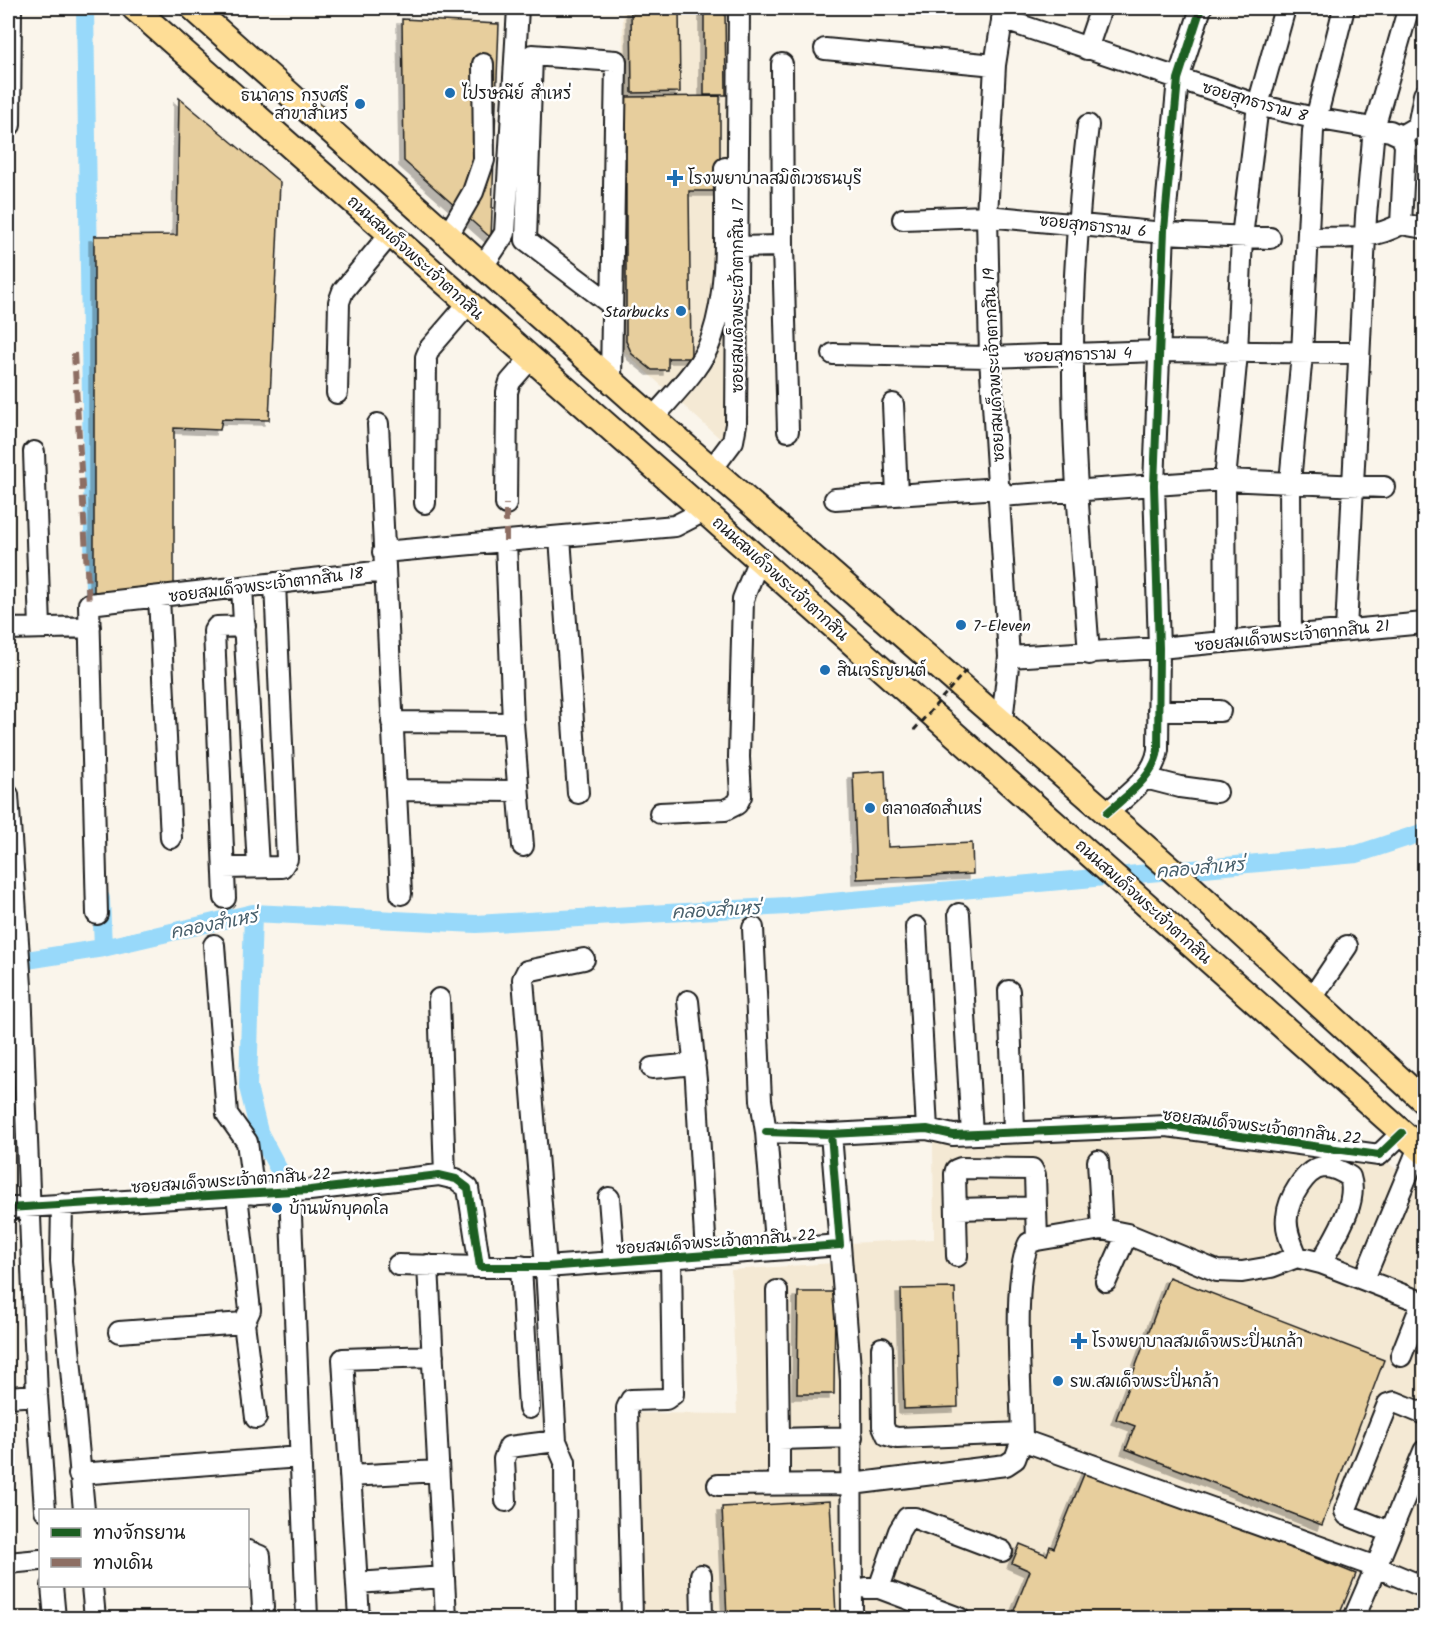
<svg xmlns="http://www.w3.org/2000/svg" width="1432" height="1626" font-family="Kalam,'Playpen Sans Thai',sans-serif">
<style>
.built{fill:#f4e9d4}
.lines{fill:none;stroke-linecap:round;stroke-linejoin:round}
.canal{stroke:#98d9fa;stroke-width:18}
.building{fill:#e7ce9d;stroke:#1c1c1c;stroke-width:1.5;filter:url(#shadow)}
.minor-casing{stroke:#1c1c1c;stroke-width:24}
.major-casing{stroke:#1c1c1c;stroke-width:28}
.minor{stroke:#fff;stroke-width:20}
.major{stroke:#fedd96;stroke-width:24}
.path-bridge{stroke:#1c1c1c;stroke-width:3;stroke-dasharray:6 4.5;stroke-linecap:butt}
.quiet{stroke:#8d6e63;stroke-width:6;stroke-dasharray:12 6;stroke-linecap:butt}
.cycleway-casing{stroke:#fff;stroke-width:11}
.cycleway{stroke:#1b5e20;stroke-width:8}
.poi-dot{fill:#1f6fb2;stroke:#fff;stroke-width:2}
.labels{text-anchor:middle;stroke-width:5;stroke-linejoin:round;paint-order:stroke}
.poi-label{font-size:16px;fill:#1c1c1c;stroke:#fff;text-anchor:start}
.street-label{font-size:16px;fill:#1c1c1c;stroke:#fff}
.water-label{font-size:18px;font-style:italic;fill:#475e6a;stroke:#fff}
</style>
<defs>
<filter id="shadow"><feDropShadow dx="-5" dy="5" stdDeviation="0" flood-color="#0004"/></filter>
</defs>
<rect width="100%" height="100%" fill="#faf5eb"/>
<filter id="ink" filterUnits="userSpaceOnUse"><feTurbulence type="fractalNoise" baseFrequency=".0167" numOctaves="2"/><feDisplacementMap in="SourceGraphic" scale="12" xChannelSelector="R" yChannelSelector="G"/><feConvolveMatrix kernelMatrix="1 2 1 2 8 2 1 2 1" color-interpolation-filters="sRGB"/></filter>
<g filter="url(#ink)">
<path class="built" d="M623,8H730L726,444L621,349Z
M1161,1132L1389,1163L1424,1195V1618H638L636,1413L737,1414L731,1270L849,1262L848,1243L934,1239L933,1140Z"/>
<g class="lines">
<path class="canal" d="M85,8L94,597
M101,898L103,948
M253,913L248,1087L259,1132L290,1191V1205
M8,963L103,948L253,913L476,924L787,906L1357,854L1424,832"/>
</g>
<path class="building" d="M631,8H679L680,92L632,93Z
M704,8H725L726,95H704Z
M402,19L499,24L491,238L404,161Z
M720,96V191H689L691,358H668V370H652L632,354L626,341V97Z
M179,98L280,182L269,420L222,419L220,430L174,428V586L94,592V236L177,235Z
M885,771L888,847L972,843L973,874L857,879L853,773Z
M1169,1277L1384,1360L1322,1525L1126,1449L1135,1426L1116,1419Z
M955,1288L958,1407L904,1409L901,1289Z
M798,1292H835L834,1394H797Z
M1087,1467L1356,1574L1338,1618H1011L1030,1571L1012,1563L1020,1544L1047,1555L1050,1546L1054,1548Z
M830,1501L836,1615L727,1618L722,1507Z"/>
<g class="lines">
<defs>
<path id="minor" d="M1002,19L1258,105L1314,118L1390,131L1401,136L1405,145L1401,224C1371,241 1341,237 1308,238
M825,49L995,65
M1087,49L1101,8
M782,64L783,246L788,431
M10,125L11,8
M1088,125C1079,201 1073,276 1073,353C1072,453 1082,554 1089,654
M1401,136L1418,126L1424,95
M903,219L987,216L1164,233L1270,238
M1401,224L1424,228
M448,235L473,192L484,160L483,64
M738,247L783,246
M483,266L505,233L518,8
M833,354L990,357L1158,351L1359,353
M611,380L616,61L532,55L526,240L612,305
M337,393L339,302L343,291L390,234
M893,404L897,495
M653,418C674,393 702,368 712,337C730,284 724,222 725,168
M378,424L401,894
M34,452L40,628
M712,469L733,441L736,424L739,8
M1001,496L1225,480L1384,487
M835,499L1000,488
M425,503L426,357L430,348L468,304
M506,504L507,392L510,382L530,359
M560,537L578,793
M506,541L513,723L523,846
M383,552L675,526L704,511
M242,587L258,866
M159,597L171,838
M8,629L90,627
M1346,630L1366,216L1374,128L1408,10L1406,8
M1291,635L1290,482L1302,354L1313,131L1344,8
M1226,642L1225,480L1237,353L1242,237L1258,105L1285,8
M1009,657L1159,648L1424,623
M1158,711H1220
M392,722L513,723
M1002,722L1009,657L990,357L987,216L995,65L1004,8
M1145,778L1180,787L1217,792
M396,790L518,791
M8,795L21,986L37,1395L45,1510
M660,813L725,810L737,804L741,796L739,757L743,599L759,559
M1107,813C1127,795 1154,777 1158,750L1159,648L1154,485L1164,230L1178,79L1201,8
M224,868L282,867L287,859L275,583
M225,898L214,631L217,627L245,626
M97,914L89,604L384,571
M959,914L972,1134
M916,927L927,1129
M753,928L761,1100L766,1132L774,1230
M214,945L227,1114L247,1142L254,1194
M1009,991L1014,1130
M1312,998L1347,946
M439,999L445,1176
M688,1001L696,1080L706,1255
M652,1068L695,1064
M766,1132L831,1134L927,1129L953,1135L1167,1126L1379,1155L1402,1133
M831,1134L851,1380L852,1618
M1098,1161L1102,1229
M290,1191L307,1618
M609,1198L614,1262
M62,1204L61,1261L84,1510
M8,1208L310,1190L439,1175L456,1179L468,1188L480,1267H546L840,1245
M957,1209L1036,1207
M957,1256L955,1174L956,1170L961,1168L1032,1169L1035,1175L1037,1240
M1297,1257C1292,1244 1285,1230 1287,1217C1288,1200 1305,1168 1324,1167C1334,1167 1343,1172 1350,1177C1359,1204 1333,1239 1321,1263
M398,1265L480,1267
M428,1265L446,1618
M521,1266L529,1408
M1364,1279L1419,1147
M1106,1281L1127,1234
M777,1291L779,1439
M244,1323L256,1418
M119,1332L244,1323L250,1310L237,1195
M882,1348L883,1426L887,1435L897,1438L1022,1433
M1401,1356L1422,1303
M8,1397L37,1395
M1022,1440L1376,1567L1354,1618
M1424,1451L1376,1567L1424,1587
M79,1474L300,1457
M350,1476L438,1471
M779,1484V1439L852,1437
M718,1485L852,1484L1006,1465L1015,1459L1022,1440C1022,1395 1011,1279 1029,1243L1037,1240L1102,1229L1127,1234L1217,1271L1242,1272L1271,1267L1297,1257L1321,1263L1424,1303
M506,1501L504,1459L509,1447L556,1441
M1390,1532L1347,1515L1345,1511L1388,1404L1395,1402L1424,1414
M248,1551L260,1556L263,1608
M8,1563L40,1560
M701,1575L702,1618
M357,1583L444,1577
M52,1586L55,1618
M92,1586L95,1618
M866,1588H879L959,1618
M879,1588L899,1531L907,1518H915L1002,1551
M359,1618L343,1359L433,1356
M566,1618L565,1462L556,1441L546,1267L523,979L527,971L584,959
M632,1618L627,1408L631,1400L666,1399L673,1394L671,1258"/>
<path id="major" d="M134,8L704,511L1424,1152
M193,8L653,418L1179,876L1424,1101"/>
</defs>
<use href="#minor" class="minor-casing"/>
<use href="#major" class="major-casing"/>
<use href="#minor" class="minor"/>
<use href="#major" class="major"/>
<path class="path-bridge" d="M914,730L968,668"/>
<path class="quiet" d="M74,353L89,604
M506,541V504"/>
<defs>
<path id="cycleway" d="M1107,813C1127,795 1154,777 1158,750L1159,648L1154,485L1164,230L1178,79L1201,8
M766,1132L831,1134L927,1129L953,1135L1167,1126L1379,1155L1402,1133
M8,1208L310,1190L439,1175L456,1179L468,1188L480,1267H546L840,1245L831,1134"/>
</defs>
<use href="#cycleway" class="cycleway-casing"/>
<use href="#cycleway" class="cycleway"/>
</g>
</g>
<g class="poi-dot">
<circle cx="450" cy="93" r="6"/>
<circle cx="360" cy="104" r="6"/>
<path d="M672 169h6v6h6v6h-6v6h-6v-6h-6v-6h6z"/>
<circle cx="681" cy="311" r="6"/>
<circle cx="961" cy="625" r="6"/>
<circle cx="825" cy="670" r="6"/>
<circle cx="870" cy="808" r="6"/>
<circle cx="277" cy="1208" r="6"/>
<path d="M1076 1332h6v6h6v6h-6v6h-6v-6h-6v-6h6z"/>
<circle cx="1058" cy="1381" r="6"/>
</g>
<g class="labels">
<g class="poi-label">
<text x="462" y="99">ไปรษณีย์ สำเหร่</text>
<text x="348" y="101" text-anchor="end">ธนาคาร กรุงศรี<tspan x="348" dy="18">สาขาสำเหร่</tspan></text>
<text x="688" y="184">โรงพยาบาลสมิติเวชธนบุรี</text>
<text x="669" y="317" text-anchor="end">Starbucks</text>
<text x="973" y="631">7-Eleven</text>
<text x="837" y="676">สินเจริญยนต์</text>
<text x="882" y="814">ตลาดสดสำเหร่</text>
<text x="289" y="1214">บ้านพักบุคคโล</text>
<text x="1092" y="1347">โรงพยาบาลสมเด็จพระปิ่นเกล้า</text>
<text x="1070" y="1387">รพ.สมเด็จพระปิ่นกล้า</text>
</g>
<g class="street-label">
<text transform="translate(1255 101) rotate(16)" y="6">ซอยสุทธาราม 8</text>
<text transform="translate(1093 225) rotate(6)" y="6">ซอยสุทธาราม 6</text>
<text transform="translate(416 257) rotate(42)" y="6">ถนนสมเด็จพระเจ้าตากสิน</text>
<text transform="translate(737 296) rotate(-90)" y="6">ซอยสมเด็จพระเจ้าตากสิน 17</text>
<text transform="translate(1078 354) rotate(-2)" y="6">ซอยสุทธาราม 4</text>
<text transform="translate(993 365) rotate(-93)" y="6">ซอยสมเด็จพระเจ้าตากสิน 19</text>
<text transform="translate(781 578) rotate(42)" y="6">ถนนสมเด็จพระเจ้าตากสิน</text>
<text transform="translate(266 584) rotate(-7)" y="6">ซอยสมเด็จพระเจ้าตากสิน 18</text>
<text transform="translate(1292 635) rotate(-6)" y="6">ซอยสมเด็จพระเจ้าตากสิน 21</text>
<text transform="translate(1144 901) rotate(42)" y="6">ถนนสมเด็จพระเจ้าตากสิน</text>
<text transform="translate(1262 1126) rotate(7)" y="6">ซอยสมเด็จพระเจ้าตากสิน 22</text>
<text transform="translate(231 1180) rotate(-4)" y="6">ซอยสมเด็จพระเจ้าตากสิน 22</text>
<text transform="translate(716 1241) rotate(-4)" y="6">ซอยสมเด็จพระเจ้าตากสิน 22</text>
</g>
<g class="water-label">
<text transform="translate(1200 868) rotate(-5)" y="6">คลองสำเหร่</text>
<text transform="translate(716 910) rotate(-3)" y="6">คลองสำเหร่</text>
<text transform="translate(214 924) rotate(-11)" y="6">คลองสำเหร่</text>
</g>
</g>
<rect width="1432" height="1626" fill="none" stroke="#fff" stroke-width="30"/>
<rect x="15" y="15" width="1402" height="1596" fill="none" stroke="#1c1c1c" stroke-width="2" filter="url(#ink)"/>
<rect x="39" y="1509" width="210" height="78" fill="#ffffff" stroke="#a4a4a4" stroke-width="1.5"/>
<rect x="51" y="1528" width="30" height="9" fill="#1b5e20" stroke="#a4a4a4" stroke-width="1.5"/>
<text x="93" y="1539" font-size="18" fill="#1c1c1c">ทางจักรยาน</text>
<rect x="51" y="1558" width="30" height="9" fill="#8d6e63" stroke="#a4a4a4" stroke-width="1.5"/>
<text x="93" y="1569" font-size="18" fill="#1c1c1c">ทางเดิน</text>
</svg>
